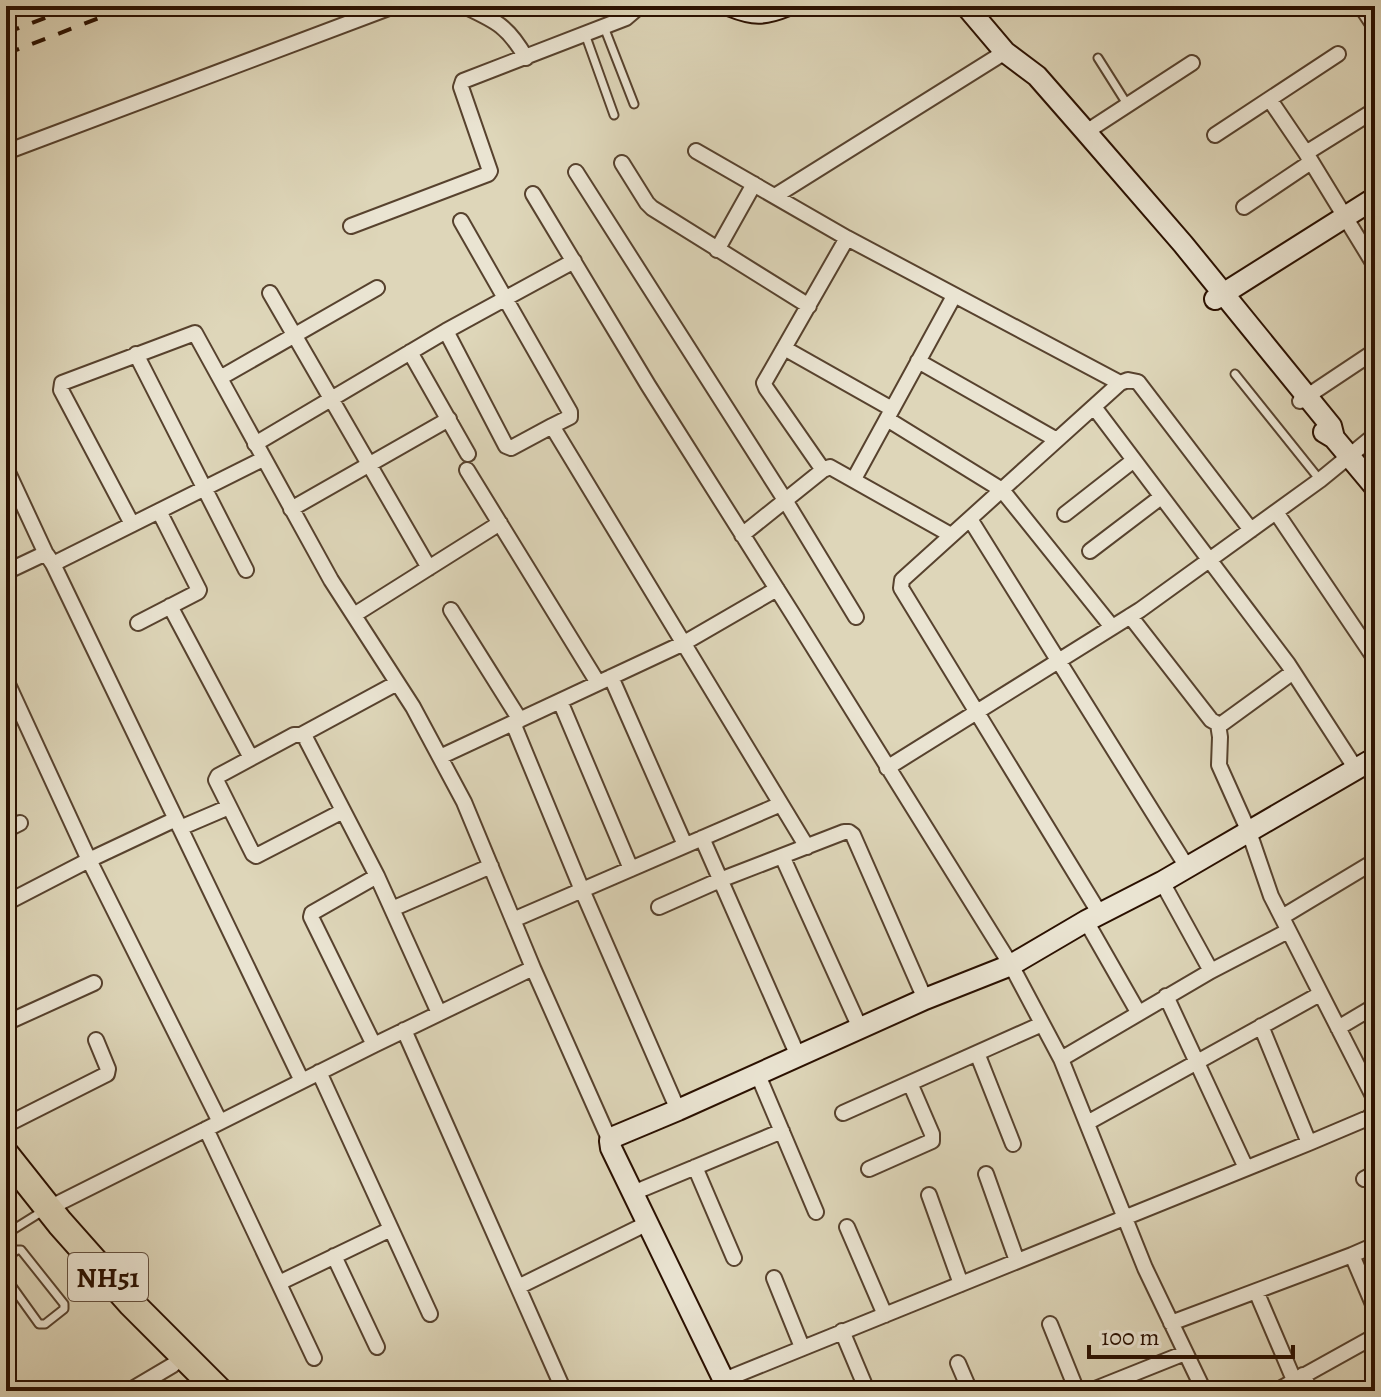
<svg xmlns="http://www.w3.org/2000/svg" width="1381" height="1397" font-family="Alegreya,serif">
<style>
.lines{fill:none;stroke-linecap:round;stroke-linejoin:round}
.lane-casing{stroke:#57422e;stroke-width:11}
.street-casing{stroke:#57422e;stroke-width:18}
.secondary-casing{stroke:#2a1000;stroke-width:24}
.highway-casing{stroke:#2a1000;stroke-width:30}
.lane{stroke:#eae4d2;stroke-width:7}
.street{stroke:#eae4d2;stroke-width:14}
.secondary{stroke:#eae4d2;stroke-width:20}
.highway{stroke:#ded6b9;stroke-width:26}
.rail{stroke:#2a1000;stroke-width:4;stroke-dasharray:14 14;stroke-linecap:butt}
.labels{text-anchor:middle;stroke-width:6;stroke-linejoin:round;paint-order:stroke}
.shield{fill:#eae4d2;stroke:#64503f;stroke-width:2}
.shield-label{font-size:28px;font-weight:bold;fill:#2a1000}
</style>
<rect width="100%" height="100%" fill="#ded6b9"/>
<filter id="stains"><feTurbulence type="fractalNoise" baseFrequency=".0025" numOctaves="4"/><feColorMatrix values="0 0 0 0 .2 0 0 0 0 .09 0 0 0 0 .02 0 0 0 .5 -.17"/></filter>
<radialGradient id="worn" r=".72"><stop offset=".6" stop-color="#630" stop-opacity="0"/><stop offset="1" stop-color="#630" stop-opacity=".3"/></radialGradient>
<g class="lines">
<defs>
<path id="lane" d="M604,27L634,104
M585,34L614,115
M1098,58L1127,104
M1235,374L1320,480
M6,1234L38,1214
M6,1258L17,1250H21L64,1304V1309L45,1324H39L6,1278"/>
<path id="street" d="M464,6C496,21 508,26 526,58
M1361,6L1375,27
M1270,100L1306,153L1375,266
M1086,132L1192,63
M1215,135L1338,54
M696,151L847,238L1120,383
M6,152L394,6
M1306,153L1375,110
M622,163L647,203L652,208L809,306
M576,172L785,500L856,617
M533,194L648,385L792,613L1011,965L1061,1059L1145,1268L1204,1391
M775,196L1005,52
M1244,207L1311,162
M461,221L570,412V417L552,426L807,847
M351,226L488,174L490,171L461,87L463,81L626,18L640,6
M717,250L754,184
M270,293L429,568
M446,331L506,446L511,448L552,426
M784,348L892,409
M410,352L468,454
M136,354L246,570
M918,361L1057,440
M220,378L377,288
M1300,401L1375,351
M1094,407L1288,664L1356,769
M887,419L1002,490L1112,627
M255,444L446,331L574,261
M6,468L46,554
M467,470L598,683
M823,470L766,388L764,383L847,238
M854,479L954,296
M291,509L449,419
M1276,512L1375,659
M1065,514L1134,460
M970,519L1187,867
M132,524L61,390L62,383L195,333L331,580L413,707L464,802L533,968
M742,535L823,470L830,467L951,535
M1090,551L1161,497
M53,564L263,459
M6,572L44,554L47,555L53,564L302,1081
M170,606L251,758
M451,610L520,720
M354,615L500,523
M1130,616L1211,720L1218,724L1223,723L1293,672
M138,623L198,592L199,590L159,511
M611,677L685,845
M6,680L89,860L220,1122
M560,701L631,869
M513,723L582,890L678,1110
M1218,724L1220,737L1219,765L1249,832L1271,896L1375,1100
M301,735L397,683
M440,757L684,643L777,589
M887,768L1140,610L1320,480L1375,435
M343,811L256,856L253,854L216,780L218,776L294,735H301L305,737L377,876L439,1013
M180,828L229,807
M6,830L20,823
M702,838L798,1056
M782,856L860,1028
M1162,882L1211,971
M6,903L89,860L176,819
M659,907L720,880L844,832H849L853,835L925,999
M392,909L491,866
M1100,914L901,588L902,580L1120,383L1128,380L1138,382L1251,530
M1282,917L1375,861
M513,920L781,804
M1086,921L1138,1012
M1166,996L1246,1168
M6,1023L94,983
M1261,1026L1309,1143
M1338,1028L1375,1006
M404,1030L564,1391
M374,1045L311,917L312,913L377,876
M977,1053L1013,1144
M1061,1059L1211,971L1288,931
M319,1072L430,1314
M758,1075L816,1212
M843,1113L1042,1024
M1087,1123L1320,994
M6,1125L107,1074L108,1069L96,1040
M206,1129L314,1358
M695,1167L734,1258
M869,1169L932,1141V1134L910,1083
M986,1174L1017,1261
M1364,1179L1375,1173
M633,1193L782,1131
M929,1195L961,1284
M45,1210L374,1045L533,968L610,1141
M847,1227L885,1315
M1352,1255L1375,1309
M334,1256L377,1347
M774,1278L802,1347
M279,1283L391,1229
M518,1287L648,1223
M1256,1291L1294,1380
M1171,1323L1352,1255L1375,1245
M1050,1324L1077,1391
M842,1331L866,1388L869,1391
M958,1363L970,1391
M1303,1375L1311,1391
M724,1380L1309,1143L1368,1118L1375,1111
M129,1391L173,1365
M1090,1391L1185,1353
M1276,1391L1375,1336"/>
<path id="secondary" d="M731,6C753,15 764,15 786,6
M966,6L1005,52L1037,76L1086,132L1183,244L1331,426L1334,438
M1215,299L1375,198
M1324,432L1334,438L1375,487
M729,1391L611,1148L610,1141L616,1136L678,1110L925,999L1011,965L1086,921L1162,882L1375,758"/>
<path id="highway" d="M6,1155L60,1223L132,1304L219,1391"/>
</defs>
<use href="#lane" class="lane-casing"/>
<use href="#street" class="street-casing"/>
<use href="#secondary" class="secondary-casing"/>
<use href="#highway" class="highway-casing"/>
<use href="#lane" class="lane"/>
<use href="#street" class="street"/>
<use href="#secondary" class="secondary"/>
<use href="#highway" class="highway"/>
<path class="rail" d="M6,9L14,6
M6,33L76,6
M6,54L130,6"/>
</g>
<g class="labels">
<rect class="shield" x="68" y="1253" width="80" height="48" rx="6"/>
<g class="shield-label">
<text x="108" y="1287">NH51</text>
</g>
</g>
<rect width="1381" height="1397" fill="none" stroke="#ded6b9" stroke-width="32"/>
<rect x="8" y="8" width="1365" height="1381" fill="none" stroke="#2a1000" stroke-width="4"/>
<rect x="16" y="16" width="1349" height="1365" fill="none" stroke="#2a1000" stroke-width="2"/>
<path d="M1089 1345v12h204v-12" fill="none" stroke="#2a1000" stroke-width="4"/>
<text x="1101" y="1345" font-size="24" fill="#2a1000" stroke="#eae4d2" stroke-width="6" paint-order="stroke">100 m</text>
<rect width="100%" height="100%" filter="url(#stains)"/>
<rect width="100%" height="100%" fill="url(#worn)"/>
</svg>
